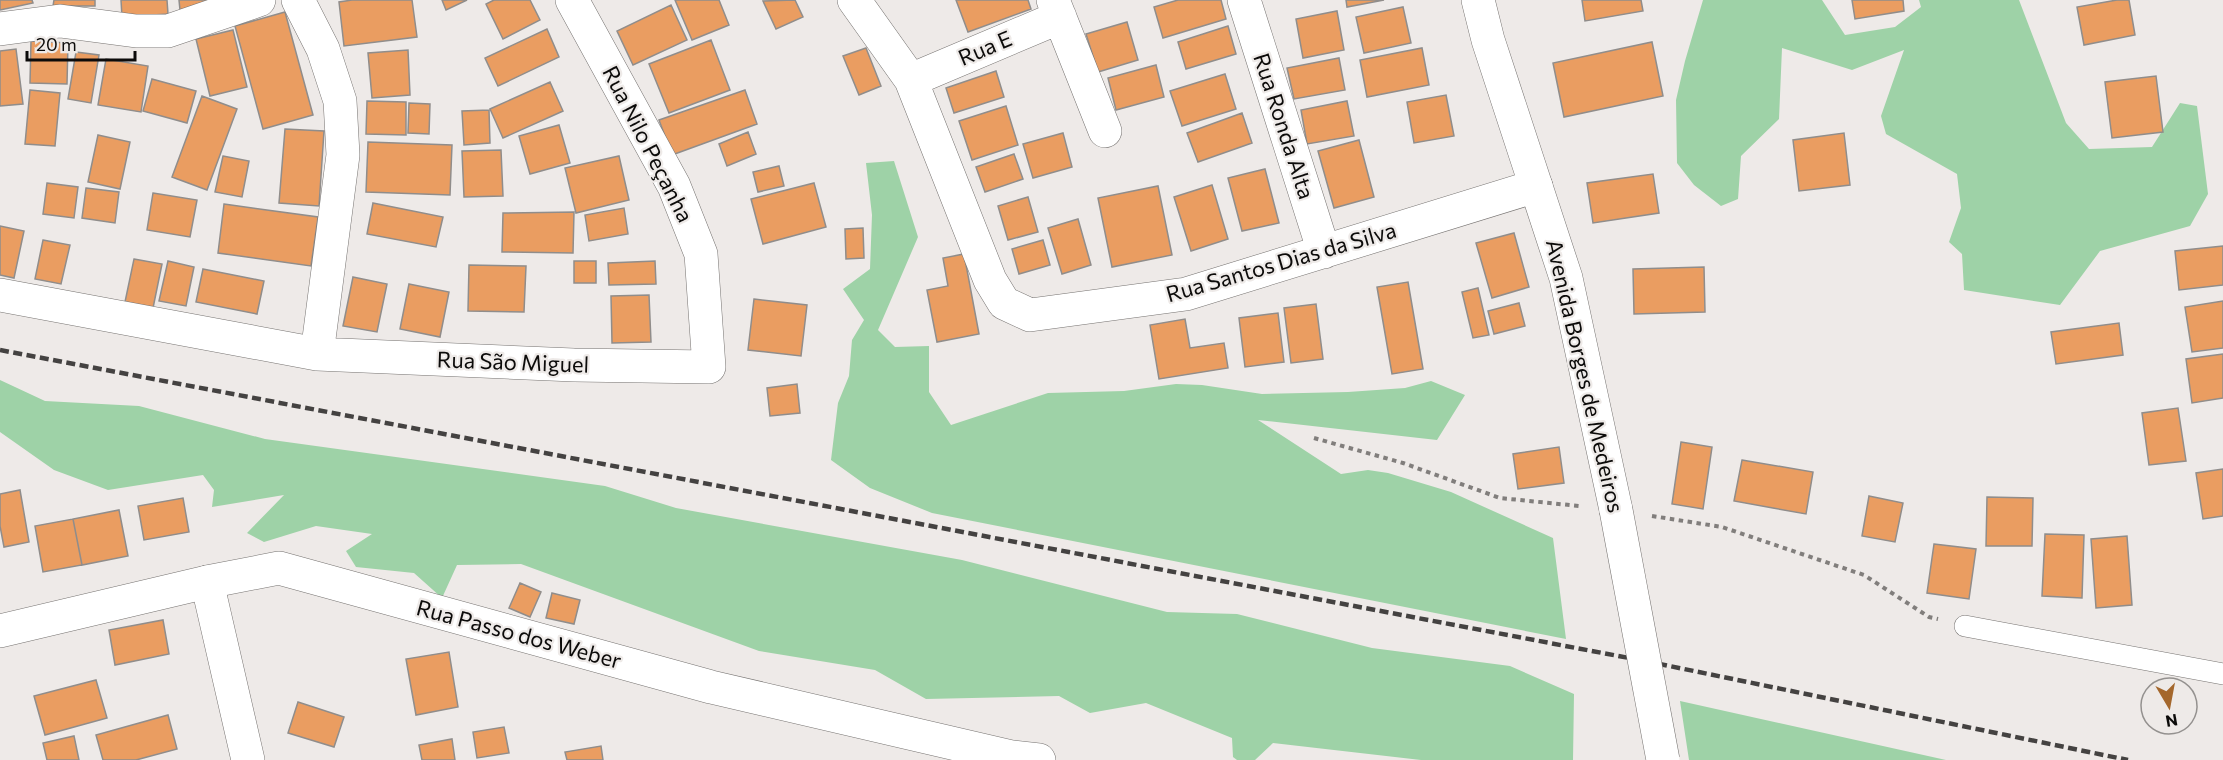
<svg xmlns="http://www.w3.org/2000/svg" width="2223" height="760" font-family="Commissioner,sans-serif">
<style>
.green{fill:#9ed2a7}
.building{fill:#ea9d61;stroke:#908d8b;stroke-width:1.5}
.lines{fill:none;stroke-linecap:round;stroke-linejoin:round}
.service-casing{stroke:#767371;stroke-width:22}
.minor-casing{stroke:#767371;stroke-width:34}
.tertiary-casing{stroke:#767371;stroke-width:34}
.path{stroke:#817e7c;stroke-width:4;stroke-dasharray:4.5 4.5;stroke-linecap:butt}
.service{stroke:#fff;stroke-width:21}
.minor{stroke:#fff;stroke-width:33}
.tertiary{stroke:#fff;stroke-width:33}
.rail{stroke:#444241;stroke-width:4.5;stroke-dasharray:9 4.5;stroke-linecap:butt}
.tertiary-bridge-casing{stroke:#767371;stroke-width:34;stroke-linecap:butt}
.tertiary-bridge{stroke:#fff;stroke-width:33}
.labels{text-anchor:middle;stroke-width:4.5;stroke-linejoin:round;paint-order:stroke}
.street-label{font-size:22px;fill:#0c0b0a;stroke:#eeeae8}
</style>
<rect width="100%" height="100%" fill="#eeeae8"/>
<path class="green" d="M1703,0H1822L1845,35L1895,27L1921,7L1919,0H2019L2066,123L2089,149L2152,147L2180,103L2197,106L2208,194L2190,226L2100,251L2060,305L1964,290L1962,254L1949,242L1961,208L1957,174L1886,134L1881,116L1904,50L1852,70L1782,48L1779,119L1741,156L1738,199L1721,206L1694,185L1677,163L1676,100L1685,61Z
M894,161L918,237L878,330L895,347L929,346V392L951,425L1048,393L1124,391L1176,384L1202,385L1262,394L1348,392L1405,388L1431,381L1465,395L1437,440L1258,420L1341,474L1368,470L1388,473L1451,492L1553,538L1566,639L932,513L870,488L831,460L838,403L849,376L852,340L864,320L843,289L870,269L872,215L866,163Z
M0,380L45,401L139,406L265,439L605,486L676,508L962,560L1167,612L1237,614L1372,648L1510,666L1574,694L1573,760H1421L1273,743L1255,760H1237L1233,757L1232,738L1146,703L1090,713L1059,696L926,699L875,670L759,651L521,564L457,565L442,598L414,573L356,567L346,551L372,534L316,526L264,542L247,533L284,495L212,507L214,490L203,475L108,490L54,470L0,432Z
M1680,701L1946,760H1689Z"/>
<path class="building" d="M0,0H32L33,3L0,10Z
M54,0H95V6H53Z
M121,0H167L168,14L122,17Z
M179,0H230L180,10Z
M352,0H412L417,37L344,46L339,2Z
M442,0H467L446,10Z
M494,0H530L540,20L503,39L486,4Z
M675,0H719L729,25L692,40Z
M795,0L803,17L776,29L763,1Z
M956,0H1028L1031,9L968,32Z
M1178,0H1221L1226,19L1163,38L1154,7Z
M1346,0H1384L1347,7Z
M1582,0H1641L1643,11L1585,21Z
M1852,0H1903L1904,11L1855,19Z
M2117,0H2129L2135,35L2084,45L2077,7Z
M671,5L687,40L633,65L617,31Z
M1403,7L1411,43L1364,53L1356,17Z
M1337,11L1344,50L1303,58L1296,19Z
M285,12L313,115L263,129L235,26Z
M1127,22L1138,60L1098,72L1086,34Z
M1228,26L1236,54L1186,69L1178,42Z
M547,29L559,57L498,86L485,58Z
M233,30L247,87L210,96L196,39Z
M711,40L730,90L669,113L649,64Z
M31,41L68,43L67,84L30,83Z
M1652,42L1663,96L1564,117L1553,63Z
M866,48L881,86L859,95L843,56Z
M1422,48L1429,85L1367,97L1360,60Z
M16,49L23,104L0,106V51Z
M408,50L410,95L372,98L368,53Z
M76,52L99,55L91,103L68,99Z
M1339,58L1345,90L1294,99L1287,68Z
M106,59L148,66L141,112L98,105Z
M1156,65L1164,97L1116,110L1108,78Z
M996,71L1004,97L954,113L946,88Z
M1225,74L1236,109L1182,126L1170,91Z
M2156,76L2163,132L2112,138L2105,82Z
M152,79L196,91L187,123L143,111Z
M550,82L563,111L503,138L490,109Z
M30,90L60,93L55,146L25,144Z
M745,90L757,124L672,155L659,120Z
M1446,95L1454,136L1414,143L1407,102Z
M202,96L237,109L207,190L172,177Z
M367,101L406,102V135L366,134Z
M1347,101L1354,136L1307,144L1301,110Z
M409,103L430,104L429,134L408,133Z
M1006,106L1018,145L972,160L959,121Z
M489,110L490,143L464,145L462,111Z
M1242,113L1252,143L1198,162L1187,133Z
M559,125L570,163L530,174L519,136Z
M285,129L324,131L319,206L279,203Z
M748,132L756,154L727,166L719,144Z
M1063,133L1072,167L1033,178L1023,144Z
M1844,133L1850,185L1799,191L1793,140Z
M98,135L130,142L120,189L88,182Z
M1359,140L1374,197L1334,208L1318,151Z
M368,142L452,145L450,195L366,192Z
M501,150L503,196L464,197L462,151Z
M1014,154L1023,179L985,192L976,167Z
M223,156L249,161L242,197L215,192Z
M619,156L629,200L576,213L565,168Z
M779,166L784,186L758,192L753,172Z
M1265,169L1279,223L1242,231L1228,178Z
M1653,174L1659,213L1593,223L1587,183Z
M47,183L78,187L74,218L43,214Z
M814,183L826,227L763,244L751,199Z
M1212,185L1228,239L1191,251L1174,197Z
M1158,186L1172,255L1112,267L1098,198Z
M86,188L119,192L115,223L82,218Z
M153,193L197,200L190,237L147,230Z
M1028,197L1038,232L1008,240L998,206Z
M373,203L443,217L436,247L367,234Z
M224,204L318,217L311,266L218,253Z
M624,208L628,234L589,241L585,215Z
M574,212L573,253L502,252L503,213Z
M1078,219L1091,265L1062,274L1048,228Z
M0,226L24,231L14,278L0,275Z
M863,228L864,258L846,259L845,229Z
M1514,233L1529,287L1492,298L1476,243Z
M43,240L70,245L61,284L35,279Z
M1043,240L1050,265L1019,274L1012,249Z
M2223,246V285L2179,290L2175,251Z
M964,254L979,334L937,342L927,290L948,286L943,258Z
M134,259L162,264L153,308L125,302Z
M168,261L194,267L186,306L159,301Z
M574,261H596V283H574Z
M655,261L656,284L609,285L608,263Z
M469,265L526,266L524,312L468,311Z
M1704,267L1705,312L1634,314L1633,269Z
M203,269L264,281L257,314L196,302Z
M353,277L387,284L377,332L343,326Z
M1408,282L1423,369L1392,374L1377,287Z
M409,284L449,292L440,337L400,329Z
M1478,288L1489,335L1473,338L1462,292Z
M649,295L651,342L612,343L611,296Z
M754,299L807,305L801,356L748,350Z
M2223,301V348L2192,352L2185,307Z
M1519,303L1525,326L1494,334L1488,311Z
M1316,304L1323,359L1291,363L1284,308Z
M1278,313L1284,362L1245,367L1239,318Z
M1185,319L1190,348L1224,343L1228,368L1159,379L1150,325Z
M2119,323L2123,355L2056,364L2051,332Z
M2223,354V398L2192,403L2186,359Z
M797,384L800,413L770,416L767,388Z
M2178,408L2186,461L2149,465L2142,413Z
M1681,442L1712,447L1703,509L1672,504Z
M1559,447L1564,483L1518,489L1513,454Z
M1742,460L1813,472L1806,514L1734,501Z
M2223,469V516L2203,519L2196,473Z
M20,490L29,542L4,547L0,526V494Z
M1869,496L1903,503L1895,542L1862,536Z
M1987,497L2033,498L2032,546H1986Z
M183,498L189,532L144,540L138,506Z
M119,510L128,556L82,565L73,519Z
M73,519L82,565L43,572L35,526Z
M2045,534L2084,535L2082,598L2042,596Z
M2127,536L2132,605L2096,608L2091,539Z
M1934,544L1976,549L1969,599L1927,593Z
M520,583L541,592L530,617L509,608Z
M552,593L580,600L574,624L546,618Z
M163,620L169,654L115,665L109,630Z
M449,652L458,707L416,715L406,659Z
M96,680L107,718L45,735L34,696Z
M298,702L344,717L334,747L288,733Z
M168,715L177,749L136,760H103L96,735Z
M504,727L509,753L477,758L473,732Z
M74,736L79,760H47L43,743Z
M452,739L455,760H422L419,745Z
M601,746L603,760H567L565,752Z"/>
<g class="lines">
<defs>
<path id="service" d="M1965,626L2223,674"/>
<path id="minor" d="M298,0L323,49L340,101L343,155L317,354
M854,0L911,80L990,280L1004,303L1030,315L1186,294L1536,186
M1053,0L1105,131
M1244,0L1324,252
M0,29L60,21L136,31H168L259,0
M911,80L1060,17
M0,295L317,354L574,365L709,367L701,254L674,186L572,0
M207,582L248,760"/>
<path id="tertiary" d="M1478,0L1488,40L1566,278L1616,510
M0,631L207,582L279,568L711,687L1012,757L1039,760"/>
</defs>
<use href="#service" class="service-casing"/>
<use href="#minor" class="minor-casing"/>
<use href="#tertiary" class="tertiary-casing"/>
<path class="path" d="M1314,438L1403,463L1500,498L1579,506
M1652,516L1722,527L1864,575L1929,617L1938,619"/>
<use href="#service" class="service"/>
<use href="#minor" class="minor"/>
<use href="#tertiary" class="tertiary"/>
<path class="rail" d="M0,350L1645,661L2128,760"/>
<defs>
<path id="tertiary-bridge" d="M1616,510L1663,760"/>
</defs>
<use href="#tertiary-bridge" class="tertiary-bridge-casing"/>
<use href="#tertiary-bridge" class="tertiary-bridge"/>
</g>
<g class="labels">
<g class="street-label">
<text transform="translate(985 48) rotate(-23)" y="8">Rua E</text>
<text transform="translate(1284 126) rotate(72)" y="8">Rua Ronda Alta</text>
<text transform="translate(648 144) rotate(63)" y="8">Rua Nilo Peçanha</text>
<text transform="translate(1281 262) rotate(-16)" y="8">Rua Santos Dias da Silva</text>
<text transform="translate(513 362) rotate(2)" y="8">Rua São Miguel</text>
<text transform="translate(1585 376) rotate(77)" y="8">Avenida Borges de Medeiros</text>
<text transform="translate(519 634) rotate(15)" y="8">Rua Passo dos Weber</text>
</g>
</g>
<g transform="translate(2169 706) rotate(170)"><circle r="28" fill="#eeeae8" stroke="#94918f" stroke-width="1.5"/>
<path d="M0-4.5L10 22L0 15L-10 22Z" fill="#a4672c"/>
<text y="-9" font-size="16" font-weight="bold" text-anchor="middle" fill="#0c0b0a">N</text>
</g>
<path d="M27 51v9h108v-9" fill="none" stroke="#0c0b0a" stroke-width="3"/>
<text x="36" y="51" font-size="18" fill="#0c0b0a" stroke="#eeeae8" stroke-width="4.5" paint-order="stroke">20 m</text>
</svg>
